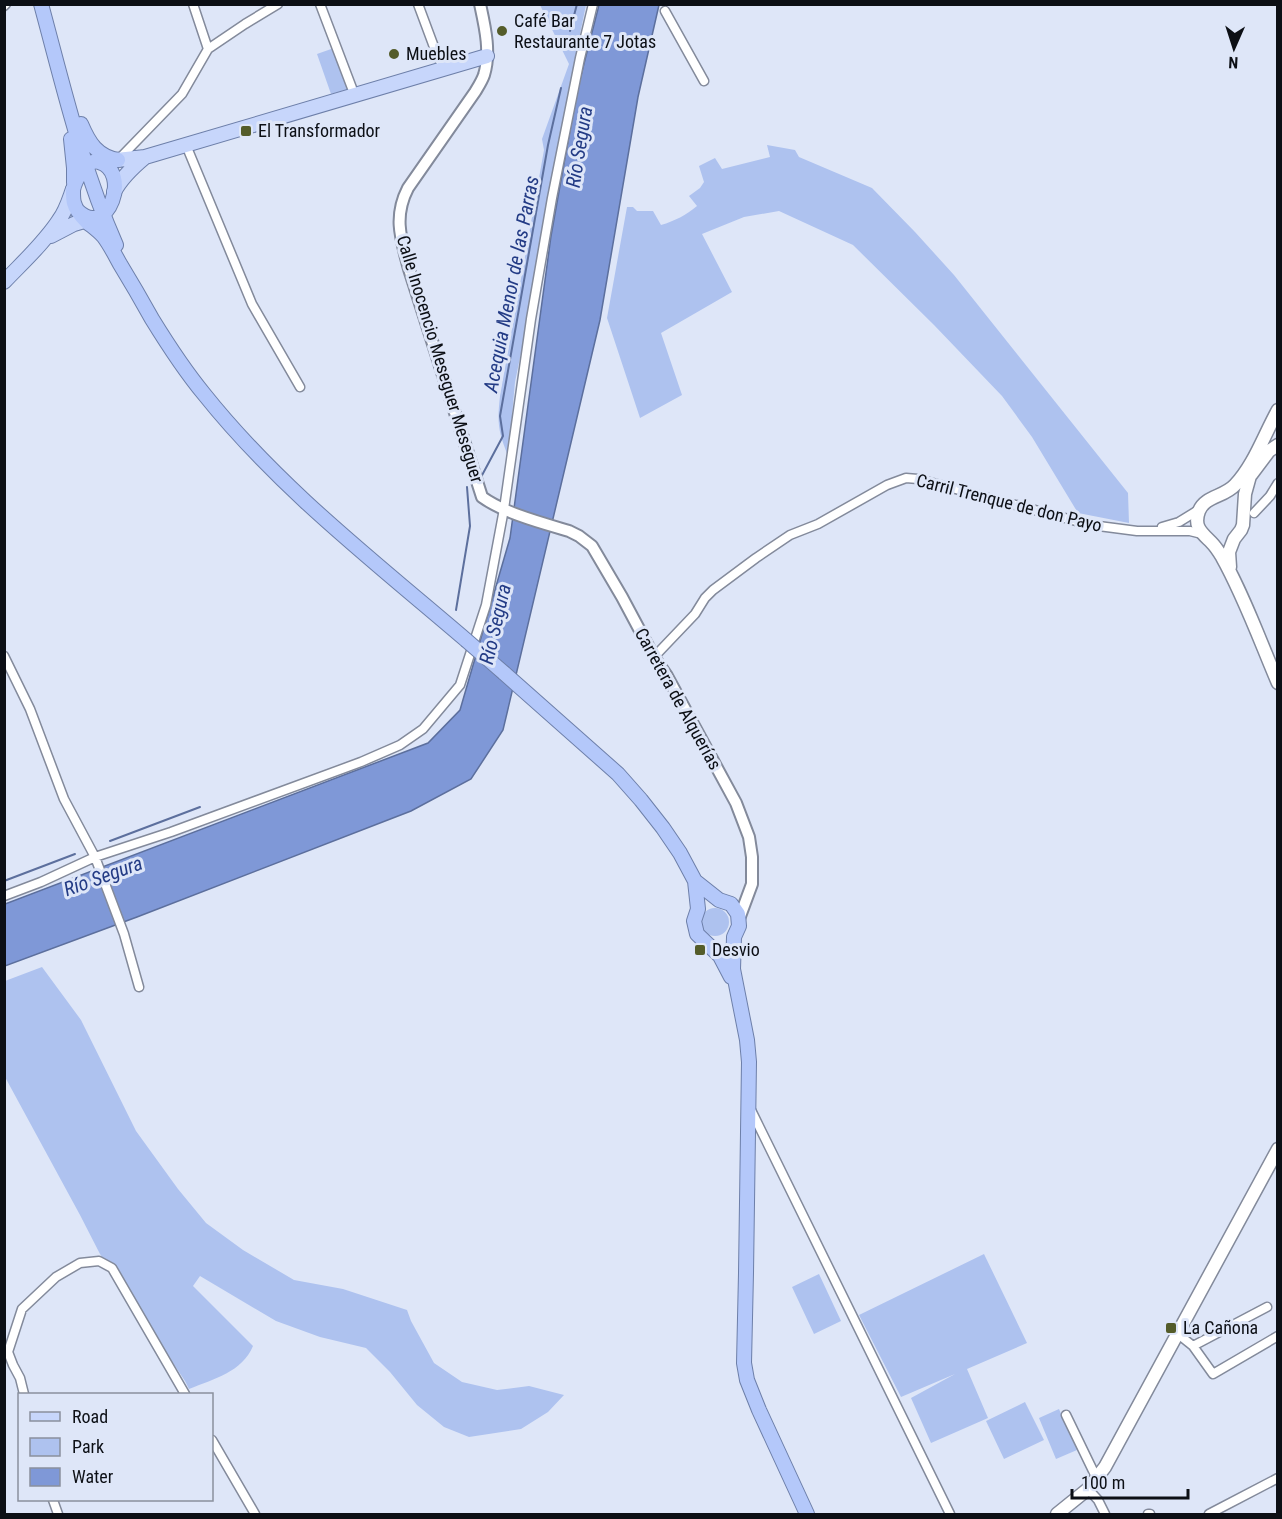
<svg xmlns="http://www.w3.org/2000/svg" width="1282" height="1519" font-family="'Roboto Condensed',sans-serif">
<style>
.green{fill:#aec2ef}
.water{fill:#7f98d7;stroke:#5c6f9d;stroke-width:1.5}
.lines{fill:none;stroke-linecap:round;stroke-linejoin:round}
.stream{stroke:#5c6f9d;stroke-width:2}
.minor-casing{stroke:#838a9b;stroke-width:11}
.tertiary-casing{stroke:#838a9b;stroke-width:14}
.secondary-casing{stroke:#838a9b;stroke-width:15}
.primary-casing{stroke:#6d7fa9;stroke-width:16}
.trunk-casing{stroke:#6d7fa9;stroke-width:16}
.minor{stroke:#fff;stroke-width:8}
.tertiary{stroke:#fff;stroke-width:10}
.secondary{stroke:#fff;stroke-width:12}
.primary{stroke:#c7d6fb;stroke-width:14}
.trunk{stroke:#b4c8fa;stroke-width:14}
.trunk-bridge-casing{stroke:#6d7fa9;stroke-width:16;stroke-linecap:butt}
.trunk-bridge{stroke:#b4c8fa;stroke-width:14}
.poi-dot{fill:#545c2a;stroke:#dee6f8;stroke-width:2}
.labels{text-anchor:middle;stroke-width:6;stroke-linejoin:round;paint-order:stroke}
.poi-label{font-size:18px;fill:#0c0f15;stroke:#dee6f8;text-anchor:start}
.street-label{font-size:18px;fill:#0c0f15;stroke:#dee6f8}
.water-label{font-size:20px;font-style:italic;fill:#233b85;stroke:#dee6f8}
</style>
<rect width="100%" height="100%" fill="#dee6f8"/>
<path class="green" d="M540,5H586L574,63L544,241L515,382L513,404L509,458C498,432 497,423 500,396L544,150L542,139L569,64Z
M334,48L349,89L331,94L317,54Z
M767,145L795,150L799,157L872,188L915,232L954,275L1128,493L1129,523L1078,513L1032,437L1002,396L934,325L853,245L779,211L744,217L702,234L732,292L661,333L682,395L640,418L607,318L627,207H633L637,211H653L661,225C675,221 686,215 697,206L689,196L700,188L704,182L699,166L715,158L722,169L770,157Z
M701 922a14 14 0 1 1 28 0a14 14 0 1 1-28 0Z
M42,967L81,1020L136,1131L178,1189L206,1223L243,1250L294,1280L343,1289L407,1310L411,1321L434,1363L462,1382L497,1390L529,1386L564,1395L548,1412L521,1429L469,1437L444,1427L417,1405L390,1372L366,1348L320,1337L276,1321L200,1276L193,1286L253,1346C242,1372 214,1379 189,1389L185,1381L100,1254L80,1215L5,1077V981Z
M984,1254L1027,1343L967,1369L988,1418L931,1443L911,1398L955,1374L901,1397L859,1315Z
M819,1274L841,1321L814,1334L792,1287Z
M1025,1402L1044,1440L1004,1459L986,1421Z
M1059,1409L1077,1450L1056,1459L1039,1418Z"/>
<path class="water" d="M599,5H659L638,97L600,320L503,730L471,779L411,811L137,917L5,966V904L428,743L460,710L510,538L551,236L577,91Z"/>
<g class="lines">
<path class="stream" d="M570,31L577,4
M480,479L503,436L500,416L548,145L561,88
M456,610L470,526L467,487
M110,841L200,807
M4,881L75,854"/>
<defs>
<path id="minor" d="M193,4L208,49
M320,4L355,96
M418,4L437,55L444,69
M4,6L6,4
M665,11L704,81
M186,145L252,304L300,387
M118,160L182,94L208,49L245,24L278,4
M1254,513L1270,496L1278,483
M1162,527L1179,522L1200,509
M4,656L30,709L64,799L95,857L124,934L139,987
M654,657L695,614L705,598L713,590L756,558L790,535L818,524L887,485L906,478L918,479L1091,525L1137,531H1190L1202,534
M4,896L41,882L95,857L171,832L361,762L400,745L423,729L460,685L486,605L504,509L531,319L552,198L580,58L593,4
M750,1108L950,1514
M1178,1334L1193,1346L1213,1374L1278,1336
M1193,1346L1267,1307
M24,1394L20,1378L13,1365L8,1352L22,1309L56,1277L80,1263L99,1261L112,1268L185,1394
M1066,1415L1097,1479
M212,1440L255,1514
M1088,1489L1098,1500L1105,1514
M53,1500L58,1514
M1148,1514H1150
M1209,1514L1278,1478"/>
<path id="tertiary" d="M480,4C485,27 491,52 484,75C482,81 478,87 475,92L408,188C393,217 401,239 409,269L482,497C504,513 542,523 569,531L579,536L592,546L622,597L654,657L667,676L736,803L749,837L752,857V884L739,919"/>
<path id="secondary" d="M1278,410C1264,435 1254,465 1235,485C1224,497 1205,496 1199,511C1193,527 1202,533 1211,542C1216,547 1219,552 1222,557C1244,596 1260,641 1278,683
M1251,475L1269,451L1278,445
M1230,567L1229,552L1234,539L1241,530L1243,525L1245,494L1250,476L1255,468
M1057,1514L1088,1489L1105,1467L1278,1149"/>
<path id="primary" d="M107,161L145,157L487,56
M114,192C121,178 133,167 145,157
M51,236L74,224L94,218
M4,282C23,262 44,243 59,220C66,211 69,200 73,189"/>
<path id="trunk" d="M41,4C63,85 82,168 116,245
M81,124C89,143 97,156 118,160
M71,139L74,168V183
M78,211C108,240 132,171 99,162C87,158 75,180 73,190C73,194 73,200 74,203C76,211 82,217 87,222C93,227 99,231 104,237C110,245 115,255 120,264C131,282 142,301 152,319C168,345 185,371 204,394C279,488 375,562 466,640
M504,673L618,774L641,800L663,828L680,853L695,881L698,909L694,921L697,934L720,956L731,977
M695,881L719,900L731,904L738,914L739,926L734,937L733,969L747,1040L749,1062L746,1273L744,1363L747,1380L759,1410L807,1514"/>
</defs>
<use href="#minor" class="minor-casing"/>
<use href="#tertiary" class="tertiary-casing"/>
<use href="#secondary" class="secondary-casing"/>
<use href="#primary" class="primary-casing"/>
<use href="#trunk" class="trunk-casing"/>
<use href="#minor" class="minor"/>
<use href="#tertiary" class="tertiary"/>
<use href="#secondary" class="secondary"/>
<use href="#primary" class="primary"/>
<use href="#trunk" class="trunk"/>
<defs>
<path id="trunk-bridge" d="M466,640L504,673"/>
</defs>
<use href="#trunk-bridge" class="trunk-bridge-casing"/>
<use href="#trunk-bridge" class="trunk-bridge"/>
</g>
<g class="poi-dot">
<circle cx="502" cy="31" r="6"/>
<circle cx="394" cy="54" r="6"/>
<rect x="240" y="125" width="12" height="12" rx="3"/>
<rect x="694" y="944" width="12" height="12" rx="3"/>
<rect x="1165" y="1322" width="12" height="12" rx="3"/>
</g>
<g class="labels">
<g class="poi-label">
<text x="514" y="27">Café Bar<tspan x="514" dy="21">Restaurante 7 Jotas</tspan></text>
<text x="406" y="60">Muebles</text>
<text x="258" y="137">El Transformador</text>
<text x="712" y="956">Desvio</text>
<text x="1183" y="1334">La Cañona</text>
</g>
<g class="street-label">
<text transform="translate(440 359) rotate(73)" y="6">Calle Inocencio Meseguer Meseguer</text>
<text transform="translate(1009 503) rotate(14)" y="6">Carril Trenque de don Payo</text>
<text transform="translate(678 699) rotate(61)" y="6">Carretera de Alquerías</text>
</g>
<g class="water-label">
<text transform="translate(579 147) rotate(-81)" y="7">Río Segura</text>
<text transform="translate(511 284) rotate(-79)" y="7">Acequia Menor de las Parras</text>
<text transform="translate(495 624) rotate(-77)" y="7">Río Segura</text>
<text transform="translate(103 876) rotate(-20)" y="7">Río Segura</text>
</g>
</g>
<rect width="1282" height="1519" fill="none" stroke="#0c0f15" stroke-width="12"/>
<rect x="18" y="1393" width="195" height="108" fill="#dee6f8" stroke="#8a909d" stroke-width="1.5"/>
<rect x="30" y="1412" width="30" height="9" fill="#c7d6fb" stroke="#8a909d" stroke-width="1.5"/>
<text x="72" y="1423" font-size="18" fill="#0c0f15">Road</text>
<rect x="30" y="1438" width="30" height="18" fill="#aec2ef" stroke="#8a909d" stroke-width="1.5"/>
<text x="72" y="1453" font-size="18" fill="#0c0f15">Park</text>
<rect x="30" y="1468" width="30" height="18" fill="#7f98d7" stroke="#8a909d" stroke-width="1.5"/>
<text x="72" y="1483" font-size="18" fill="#0c0f15">Water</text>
<g transform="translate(1234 48) rotate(183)" stroke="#dee6f8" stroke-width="4.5" paint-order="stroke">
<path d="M0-4.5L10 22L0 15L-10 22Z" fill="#0c0f15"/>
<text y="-9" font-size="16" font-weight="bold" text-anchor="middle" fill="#0c0f15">N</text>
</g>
<path d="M1072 1489v9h116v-9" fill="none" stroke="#0c0f15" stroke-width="3"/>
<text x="1081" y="1489" font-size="18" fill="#0c0f15" stroke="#dee6f8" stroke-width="4.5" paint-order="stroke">100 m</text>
</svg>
